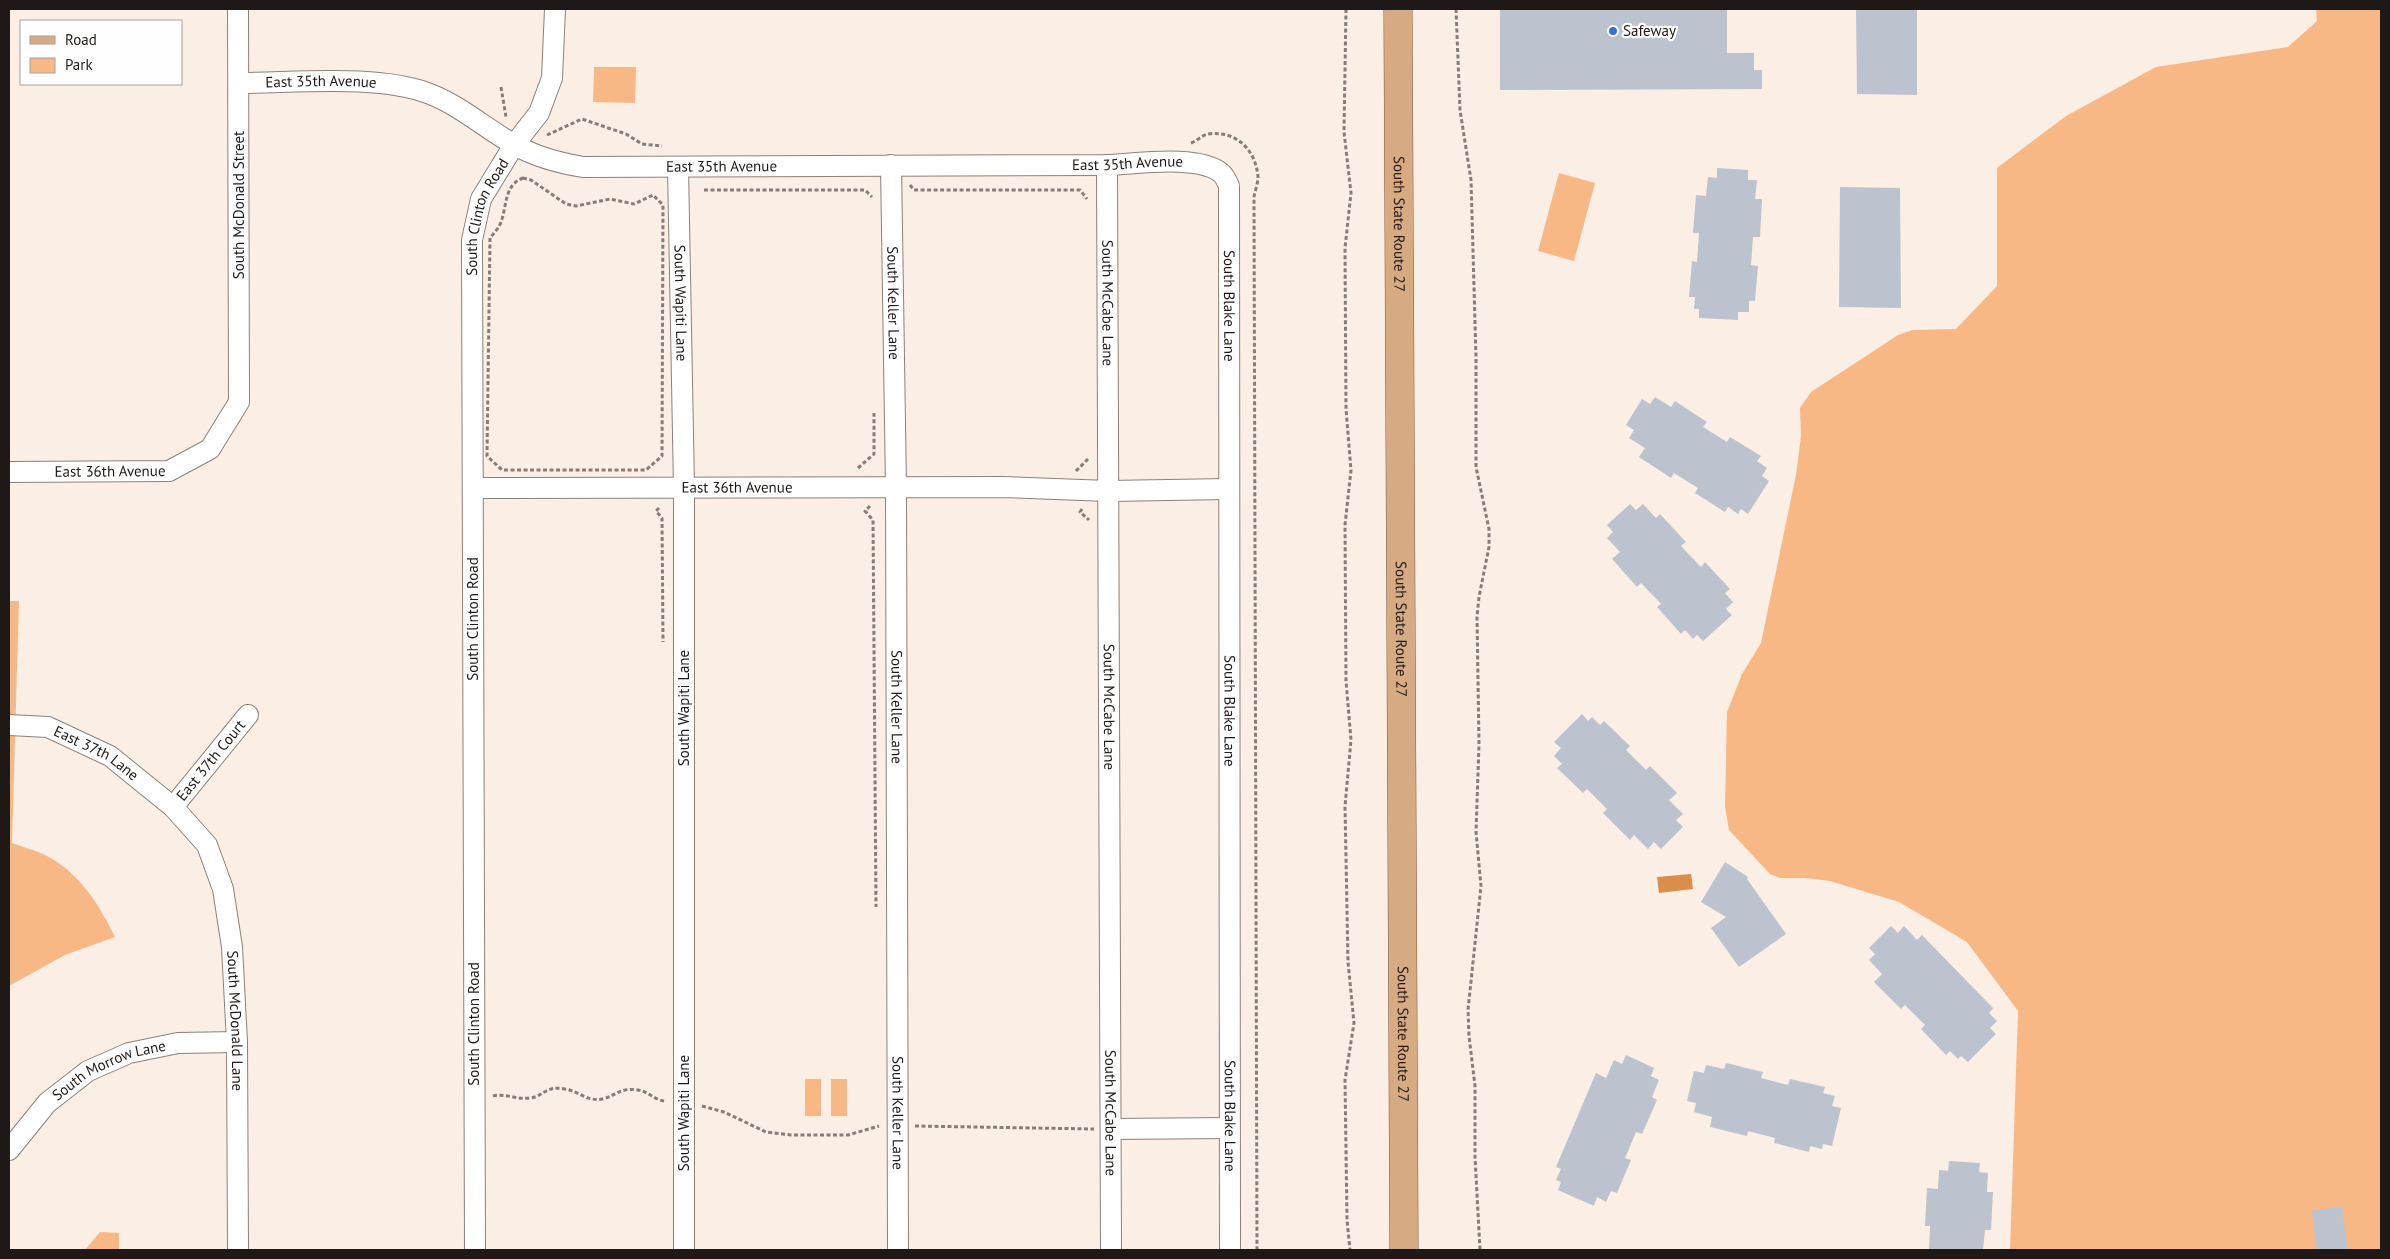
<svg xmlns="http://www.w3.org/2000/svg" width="2390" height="1259" font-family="'PT Sans',sans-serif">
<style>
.green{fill:#f8b886}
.water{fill:#db8d4a}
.building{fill:#bcc3cf}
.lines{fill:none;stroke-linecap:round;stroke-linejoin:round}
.street-casing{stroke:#8c8178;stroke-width:22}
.primary-casing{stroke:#845428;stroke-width:29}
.path{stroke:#867d78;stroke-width:3;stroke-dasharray:4 2.5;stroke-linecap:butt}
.street{stroke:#fff;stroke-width:20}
.primary{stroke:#d6ab84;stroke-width:28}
.poi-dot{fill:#3473e1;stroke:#fefefe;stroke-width:2}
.labels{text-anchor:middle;stroke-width:4.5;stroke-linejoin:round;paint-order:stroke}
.poi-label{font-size:15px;fill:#1e1916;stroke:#fefefe;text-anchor:start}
.street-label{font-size:15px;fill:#1e1916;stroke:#fefefe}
</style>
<rect width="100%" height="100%" fill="#fbeee5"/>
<path class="green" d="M2316,9H2381V1250H2010L2018,1011L1967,942L1899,902L1830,881L1805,878H1780L1770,874L1729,830L1725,807L1727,712L1742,674L1761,643L1796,475L1801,436L1800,408L1811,392L1898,335L1913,330L1956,329L1997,286V168L2066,116L2156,67L2288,47L2317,21Z
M594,67H636L635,103L593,102Z
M1559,173L1595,183L1574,261L1538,251Z
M9,601H19L12,843C22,847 35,850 45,855C79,872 99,904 115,937L65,955L9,986Z
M805,1079H821V1116H805Z
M831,1079H847V1116H831Z
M100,1232L119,1233V1250H85Z"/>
<path class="water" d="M1691,874L1693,889L1659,893L1657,877Z"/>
<path class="building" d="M1500,9H1727V53H1754V70H1762V89L1500,90Z
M1856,9H1917V95L1857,94Z
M1717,168L1748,170V180H1757L1755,199H1762L1760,237H1753L1751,265L1758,266L1755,301H1749V312H1738V320L1699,318V309H1694L1695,297H1689L1692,261L1697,262L1699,233H1693L1696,195L1706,196L1708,177L1717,178Z
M1840,187L1900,188L1901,308L1839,307Z
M1655,397L1671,407L1675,401L1707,422L1703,427L1727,442L1730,437L1761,456L1757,461L1767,468L1762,476L1769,481L1748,514L1741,509L1738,514L1728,507L1725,512L1695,493L1698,488L1674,473L1671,478L1639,457L1645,448L1629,438L1634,430L1626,425L1642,399L1650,404Z
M1630,504L1636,510L1643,504L1656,518L1660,514L1686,542L1681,546L1701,567L1705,562L1730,589L1725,593L1733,602L1726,609L1732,615L1703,641L1697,635L1693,639L1685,630L1681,634L1657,607L1661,604L1641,583L1637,587L1612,559L1620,552L1607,538L1613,532L1607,525Z
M1582,714L1588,721L1592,717L1600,725L1604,721L1630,746L1626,750L1646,770L1650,766L1677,793L1669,800L1683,814L1676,820L1683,827L1661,849L1654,842L1648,849L1634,835L1630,840L1603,813L1607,809L1587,789L1583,793L1557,768L1562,764L1554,756L1561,748L1554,742Z
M1725,862L1748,877L1747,879L1786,934L1739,967L1711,928L1726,917L1701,902Z
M1891,926L1898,933L1904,926L1917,940L1922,935L1993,1008L1989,1013L1997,1021L1990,1028L1996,1034L1968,1062L1961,1056L1958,1059L1950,1051L1946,1055L1921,1029L1925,1025L1905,1005L1901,1009L1874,982L1882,974L1869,960L1875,954L1869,948Z
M1626,1055L1654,1068L1651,1076L1659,1080L1652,1097L1657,1100L1642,1134L1636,1132L1625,1158L1631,1160L1617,1193L1611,1191L1606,1202L1597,1197L1594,1206L1558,1190L1561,1182L1556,1180L1561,1169L1556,1167L1596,1073L1606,1078L1614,1060L1622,1064Z
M1726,1063L1763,1072L1761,1078L1788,1085L1790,1079L1825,1087L1823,1093L1835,1096L1832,1106L1841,1108L1832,1146L1823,1144L1822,1149L1810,1146L1809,1152L1774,1143L1775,1138L1748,1131L1747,1136L1710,1127L1712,1117L1694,1112L1696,1103L1687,1101L1694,1071L1704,1073L1706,1065L1724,1069Z
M1949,1161L1980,1163L1979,1172L1988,1173L1987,1192H1993L1991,1230H1985L1983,1250H1929L1930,1226H1925L1927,1188L1938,1189L1939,1170L1948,1171Z
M2342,1207L2348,1250H2316L2312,1210Z"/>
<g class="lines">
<defs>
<g id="street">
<path id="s1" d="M239,83C296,83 378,74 430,94C461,106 486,129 515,145C536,157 559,163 583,167L1107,165C1135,164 1199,154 1221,173C1225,176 1227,182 1229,186L1230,1250"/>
<path id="s2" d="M891,165L896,487L898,1250"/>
<path id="s3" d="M1107,165L1111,1250"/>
<path id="s4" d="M678,167L684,488V1250"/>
<path id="s5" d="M9,472L169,471L210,449L239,402L238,9"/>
<path id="s6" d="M473,488L1002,487L1108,491L1228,489"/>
<path id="s7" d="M9,725L48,727L110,756L173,807L207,845L223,889L232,947L237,1042L238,1250"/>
<path id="s8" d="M173,807L248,715"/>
<path d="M1111,1129L1229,1128"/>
<path id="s9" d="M9,1150L47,1103L88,1071L129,1053L178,1043L237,1042"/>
<path id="s10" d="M475,1250L472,240L481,199L514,145L539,113L552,78L555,9"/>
</g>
<g id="primary">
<path id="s11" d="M1398,9L1404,1250"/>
</g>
</defs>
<use href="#street" class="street-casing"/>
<use href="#primary" class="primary-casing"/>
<path class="path" d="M1346,9L1344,132L1351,193L1345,248L1346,409L1351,470L1345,525L1346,681L1351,740L1345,806L1348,962L1354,1023L1345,1080L1347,1220L1350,1250
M1456,9L1460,110L1471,180L1476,358V467L1489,529V547L1479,597L1477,617L1479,744L1476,832L1481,886L1468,1010L1469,1036L1475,1086V1157L1480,1250
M501,87L506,117
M547,135L582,119L626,134L642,144L662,146
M1191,143C1197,141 1202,135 1208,134C1236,130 1256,150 1258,177C1258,183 1255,191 1254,197L1257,1250
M523,178L531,180L566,204L576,206L610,199L634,204L653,195L663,205L662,456L646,470H502L487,456L490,238C494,233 499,228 501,222C507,206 504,185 523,178Z
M910,185L914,190H1080L1087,199
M704,190H865L872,197
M858,468L874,454V413
M1076,471L1089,458
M870,506L865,511L873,520L876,907
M659,508L656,511L662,518L663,642
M1082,509L1080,512L1089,520
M493,1096C505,1093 517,1100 530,1098C543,1097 545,1085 565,1089C578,1091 588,1102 602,1099C616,1096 620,1087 638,1090C648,1091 655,1101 666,1101
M702,1106L724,1112L766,1132L791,1135H848L879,1126
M915,1126L1094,1129"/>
<use href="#street" class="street"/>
<use href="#primary" class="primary"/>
</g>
<circle class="poi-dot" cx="1613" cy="31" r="5"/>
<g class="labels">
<g class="poi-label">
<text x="1623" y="36">Safeway</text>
</g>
<g class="street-label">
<text dy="5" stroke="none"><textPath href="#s1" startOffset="82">East 35th Avenue</textPath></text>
<text dy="5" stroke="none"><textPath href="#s1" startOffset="908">East 35th Avenue</textPath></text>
<text dy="5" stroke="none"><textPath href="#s1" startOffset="502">East 35th Avenue</textPath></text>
<text transform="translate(239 205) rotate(-90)" y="5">South McDonald Street</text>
<text dy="5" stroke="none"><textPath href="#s10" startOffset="1036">South Clinton Road</textPath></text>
<text dy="5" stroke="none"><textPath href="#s11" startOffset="215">South State Route 27</textPath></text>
<text dy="5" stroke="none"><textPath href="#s4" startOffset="136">South Wapiti Lane</textPath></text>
<text dy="5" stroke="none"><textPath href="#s2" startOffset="138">South Keller Lane</textPath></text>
<text dy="5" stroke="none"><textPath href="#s3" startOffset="138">South McCabe Lane</textPath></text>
<text dy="5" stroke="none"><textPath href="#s1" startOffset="1139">South Blake Lane</textPath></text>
<text dy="5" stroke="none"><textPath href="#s5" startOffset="101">East 36th Avenue</textPath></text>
<text dy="5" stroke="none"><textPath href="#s6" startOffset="264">East 36th Avenue</textPath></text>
<text transform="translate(473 619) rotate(-90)" y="5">South Clinton Road</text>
<text dy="5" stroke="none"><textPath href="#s11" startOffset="620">South State Route 27</textPath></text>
<text transform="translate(684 708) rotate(-90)" y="5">South Wapiti Lane</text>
<text dy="5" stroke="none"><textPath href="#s2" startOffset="542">South Keller Lane</textPath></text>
<text dy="5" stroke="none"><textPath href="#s3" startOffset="542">South McCabe Lane</textPath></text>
<text dy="5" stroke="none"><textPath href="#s1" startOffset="1544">South Blake Lane</textPath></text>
<text dy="5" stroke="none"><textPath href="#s7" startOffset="94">East 37th Lane</textPath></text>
<text dy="5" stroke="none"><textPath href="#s8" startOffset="60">East 37th Court</textPath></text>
<text dy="5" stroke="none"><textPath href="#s7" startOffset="419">South McDonald Lane</textPath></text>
<text transform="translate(474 1024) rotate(-90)" y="5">South Clinton Road</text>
<text dy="5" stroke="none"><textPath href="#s11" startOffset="1025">South State Route 27</textPath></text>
<text dy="5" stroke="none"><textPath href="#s9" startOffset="132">South Morrow Lane</textPath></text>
<text transform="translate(684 1113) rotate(-90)" y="5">South Wapiti Lane</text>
<text dy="5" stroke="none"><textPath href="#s2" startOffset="948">South Keller Lane</textPath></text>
<text dy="5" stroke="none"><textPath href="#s3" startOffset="948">South McCabe Lane</textPath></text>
<text dy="5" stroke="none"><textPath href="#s1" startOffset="1949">South Blake Lane</textPath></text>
</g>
</g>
<rect width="2390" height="1259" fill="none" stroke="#1e1916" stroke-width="20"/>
<rect x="20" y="20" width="162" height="65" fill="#fefefe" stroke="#a4a2a1"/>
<rect x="30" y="36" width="25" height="8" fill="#d6ab84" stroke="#a4a2a1"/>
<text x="65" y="45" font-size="15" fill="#1e1916">Road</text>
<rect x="30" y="58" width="25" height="15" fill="#f8b886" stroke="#a4a2a1"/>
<text x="65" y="70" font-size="15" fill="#1e1916">Park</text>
</svg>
